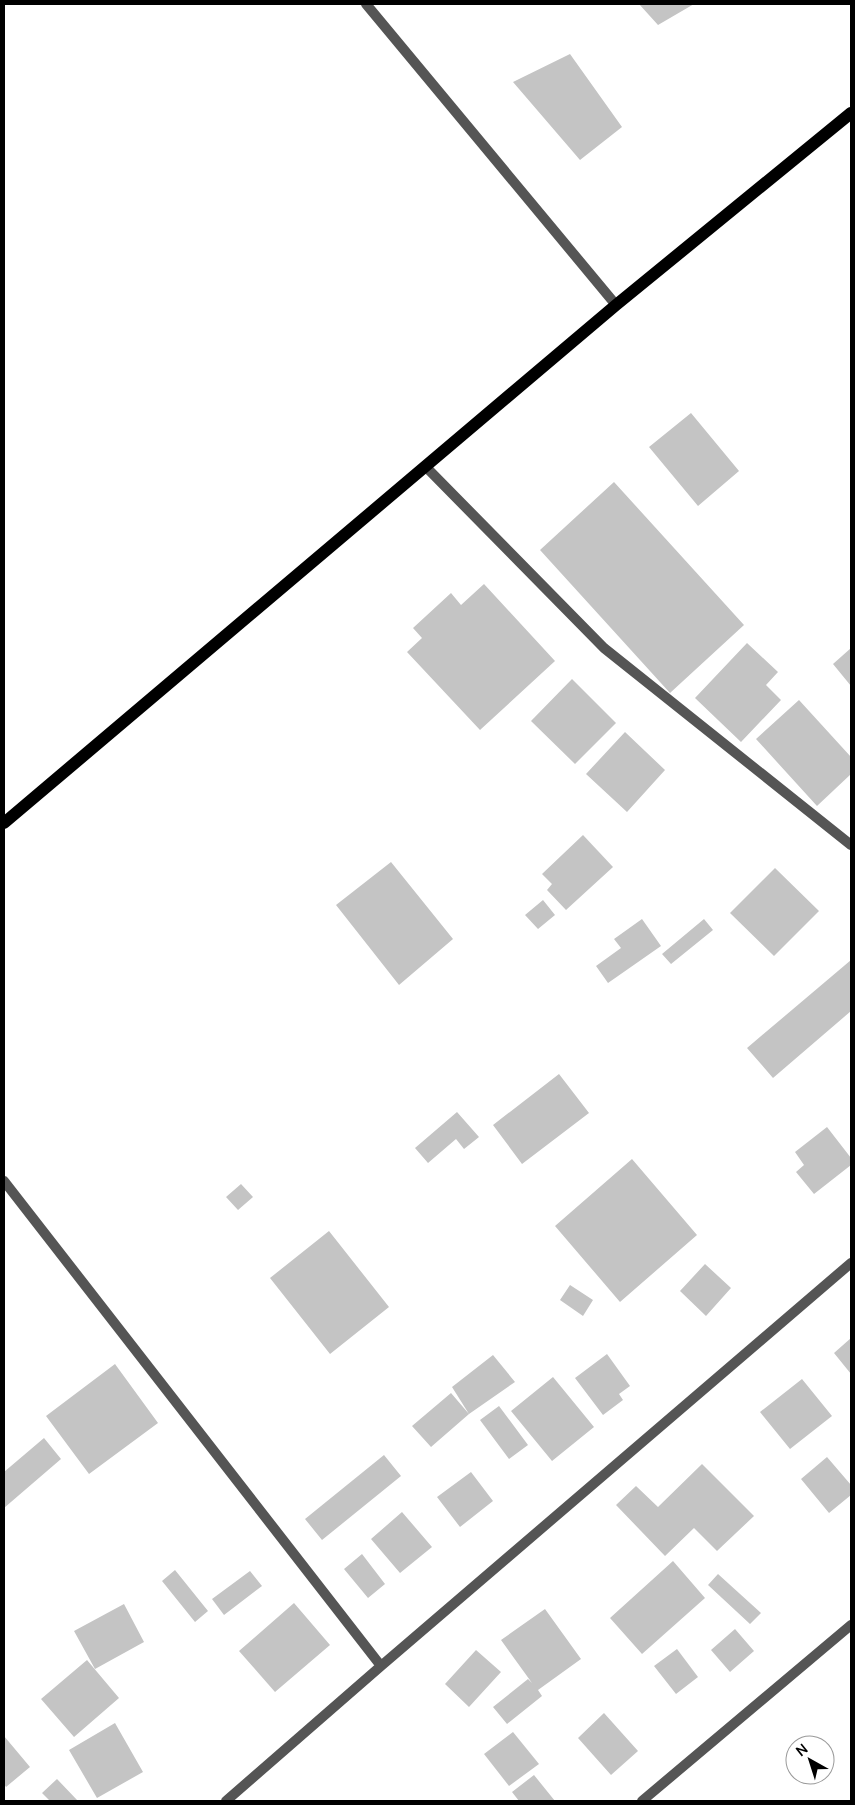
<svg xmlns="http://www.w3.org/2000/svg" width="855" height="1805" font-family="Manrope,sans-serif">
<style>
.building{fill:#c4c4c4}
.lines{fill:none;stroke-linecap:round;stroke-linejoin:round}
.minor{stroke:#555;stroke-width:10}
.primary{stroke:#000;stroke-width:12}
</style>
<rect width="100%" height="100%" fill="#fff"/>
<path class="building" d="M639,4H694L658,25Z
M570,54L622,127L580,160L513,82Z
M691,413L739,471L698,506L649,447Z
M614,482L744,625L670,693L540,550Z
M484,584L555,661L480,730L407,652L422,638L413,628L451,593L461,605Z
M747,643L778,672L766,685L781,700L741,742L695,698Z
M851,648V686L833,664Z
M572,679L616,723L575,764L531,721Z
M799,700L851,757V774L817,806L756,739Z
M625,732L665,770L627,812L586,774Z
M583,835L613,867L566,910L547,890L552,884L542,874Z
M391,862L453,939L399,985L336,905Z
M775,868L819,911L774,956L730,913Z
M543,900L555,915L538,929L525,915Z
M642,919L661,946L608,983L596,966L621,948L614,939Z
M704,919L713,930L671,964L662,954Z
M851,960V1011L773,1078L747,1048Z
M559,1074L589,1113L522,1164L493,1125Z
M457,1112L479,1137L464,1149L456,1139L428,1163L415,1148Z
M827,1127L851,1158V1165L814,1194L796,1172L804,1165L795,1152Z
M632,1159L697,1235L620,1302L555,1226Z
M241,1184L253,1197L238,1210L226,1197Z
M329,1231L389,1307L330,1354L270,1278Z
M705,1264L731,1288L706,1316L680,1291Z
M570,1285L593,1300L583,1316L560,1300Z
M851,1338V1374L834,1353Z
M607,1354L630,1386L619,1394L623,1400L603,1415L575,1378Z
M493,1355L515,1382L469,1414L452,1387Z
M115,1364L158,1423L89,1474L46,1416Z
M553,1377L594,1427L552,1461L511,1411Z
M802,1379L832,1416L790,1449L760,1412Z
M451,1393L469,1414L431,1447L412,1426Z
M499,1406L528,1445L509,1459L480,1420Z
M44,1438L61,1459L4,1508V1472Z
M384,1455L401,1476L322,1540L305,1519Z
M827,1457L851,1485V1495L829,1513L801,1479Z
M702,1464L754,1516L717,1551L694,1528L665,1556L616,1505L636,1486L658,1507Z
M471,1472L493,1501L460,1527L437,1497Z
M402,1512L432,1547L400,1573L371,1539Z
M362,1554L385,1584L368,1598L344,1569Z
M673,1561L705,1598L642,1654L610,1618Z
M175,1570L208,1611L195,1622L162,1581Z
M250,1571L262,1586L224,1615L212,1599Z
M718,1574L761,1613L750,1624L708,1585Z
M294,1603L330,1645L275,1692L239,1651Z
M124,1604L144,1642L95,1669L74,1631Z
M545,1609L581,1659L538,1690L542,1696L507,1724L493,1707L528,1679L532,1683L501,1640Z
M735,1629L754,1651L730,1672L711,1650Z
M677,1649L698,1677L676,1694L654,1666Z
M476,1650L501,1672L469,1707L445,1684Z
M87,1660L119,1698L74,1737L41,1699Z
M604,1713L638,1751L611,1775L578,1738Z
M115,1723L143,1772L97,1798L69,1750Z
M513,1732L539,1764L509,1786L484,1754Z
M4,1736L30,1767L6,1787L4,1784Z
M534,1775L555,1801H519L512,1792Z
M57,1779L78,1801H50L42,1793Z"/>
<g class="lines">
<path class="minor" d="M366,4L616,305
M425,466L604,648L851,845
M4,1181L381,1666
M226,1801L381,1666L851,1263
M642,1801L851,1625"/>
<path class="primary" d="M4,823L616,305L851,113"/>
</g>
<rect width="855" height="1805" fill="none" stroke="#000000" stroke-width="10"/>
<g transform="translate(810 1760) rotate(321)"><circle r="24" fill="#ffffff" stroke="#999999"/>
<path d="M0-4L9 19L0 12L-9 19Z" fill="#000000"/>
<text y="-8" font-size="14" font-weight="bold" text-anchor="middle" fill="#000000">N</text>
</g>
</svg>
